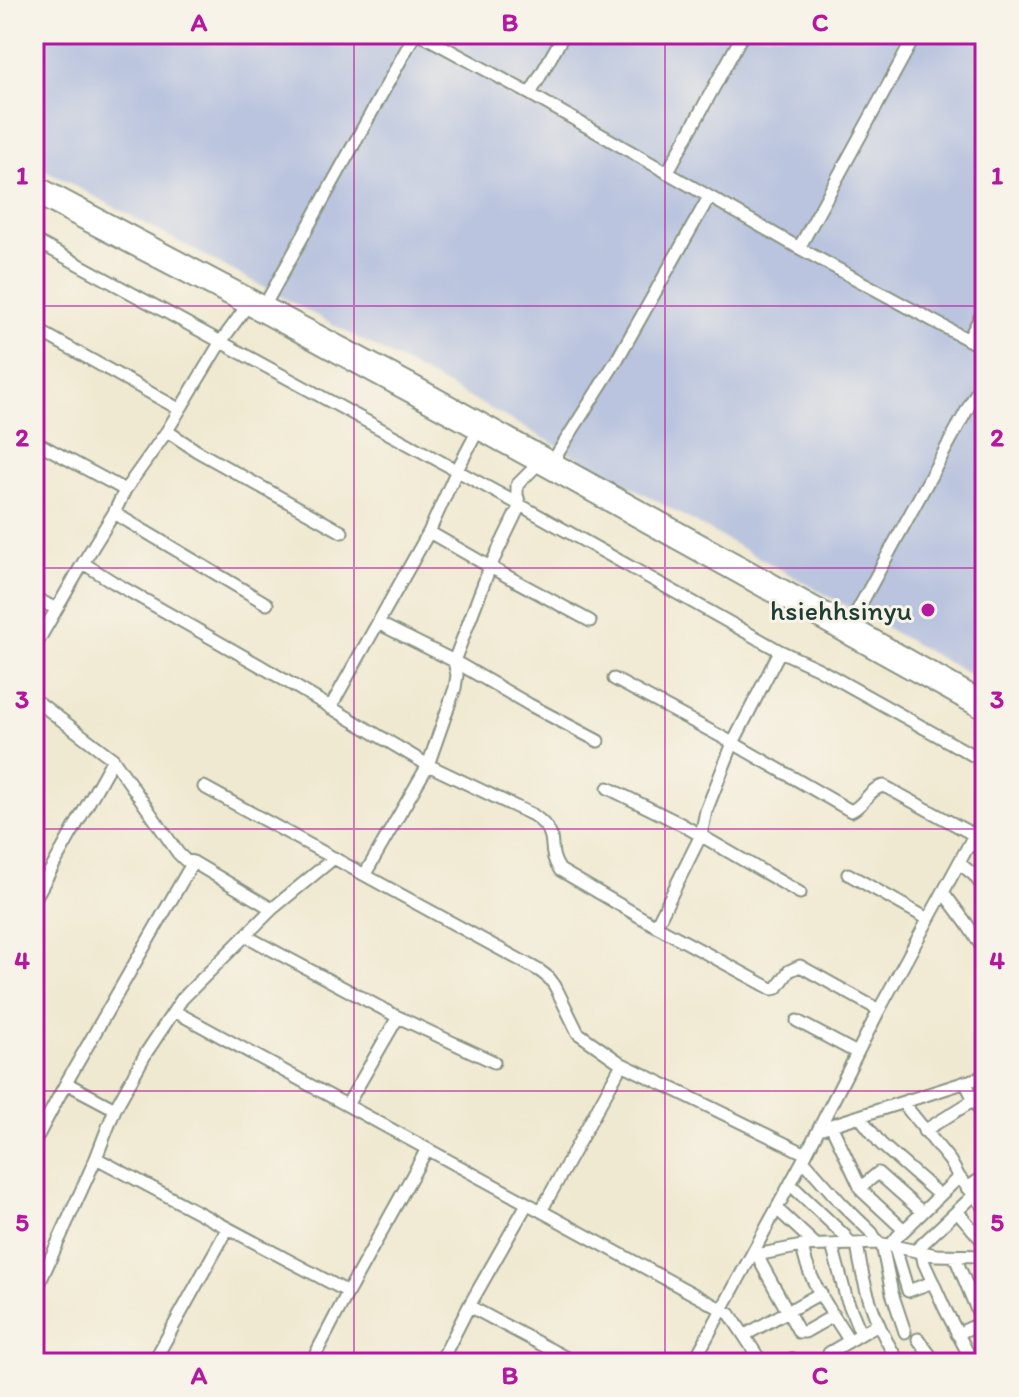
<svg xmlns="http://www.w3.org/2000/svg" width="1019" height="1397" font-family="Itim,sans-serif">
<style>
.industrial{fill:#bac4de}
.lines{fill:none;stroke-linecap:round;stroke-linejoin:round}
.minor-casing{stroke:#889382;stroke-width:15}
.major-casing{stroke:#889382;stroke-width:18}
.minor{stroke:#fff;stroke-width:11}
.major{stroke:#fff;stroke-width:14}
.grid{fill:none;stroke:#b5179e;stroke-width:2;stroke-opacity:0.55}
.poi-dot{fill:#b5179e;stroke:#f7f3e8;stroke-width:3}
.labels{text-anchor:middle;stroke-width:6;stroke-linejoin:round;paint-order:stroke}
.poi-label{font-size:28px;fill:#1f3d34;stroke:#f7f3e8;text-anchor:end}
.neatline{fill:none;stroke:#b5179e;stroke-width:3}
.grid-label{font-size:26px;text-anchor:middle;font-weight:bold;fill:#b5179e}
</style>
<rect width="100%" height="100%" fill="#f7f3e8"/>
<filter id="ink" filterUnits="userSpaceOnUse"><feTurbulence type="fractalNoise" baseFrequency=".0125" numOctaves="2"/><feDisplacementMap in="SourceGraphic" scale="16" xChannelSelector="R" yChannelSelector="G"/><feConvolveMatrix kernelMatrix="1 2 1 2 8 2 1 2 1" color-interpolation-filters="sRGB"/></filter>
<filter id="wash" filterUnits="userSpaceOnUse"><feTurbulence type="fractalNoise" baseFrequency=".006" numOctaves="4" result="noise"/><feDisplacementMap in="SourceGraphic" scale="32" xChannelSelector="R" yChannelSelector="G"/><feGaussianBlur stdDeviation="1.8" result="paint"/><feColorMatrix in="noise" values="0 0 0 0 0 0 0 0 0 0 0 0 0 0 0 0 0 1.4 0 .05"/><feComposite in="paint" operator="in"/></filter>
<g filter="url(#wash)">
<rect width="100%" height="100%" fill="#f0e9d1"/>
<path class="industrial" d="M34,34H985V683L500,414L34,164Z"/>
</g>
<g filter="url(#ink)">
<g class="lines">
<defs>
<path id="minor" d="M420,34L530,94L799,248L985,349
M34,36L35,34
M530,94L564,34
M667,173L743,34
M34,240L520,505L780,651L817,668L985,762
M799,248L916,34
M262,310L415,34
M34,328L179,409
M968,340L985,308
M167,431L197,451L342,532
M34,441L125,490
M554,459L618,358L709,197
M114,513L267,604
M429,532L490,567L590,621
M83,563L113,582L259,665L428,765L533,815C564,837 543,846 560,870L656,926L772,989L777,988L789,971L800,966L879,1010
M34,597L56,609
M378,623L454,661L530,705L598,741
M850,624L985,377
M34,648L83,563L114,513L125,490L167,431L220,343L247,306
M614,679L733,743L851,811C865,805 869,788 884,786L974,835
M34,699L113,759L178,853L185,860L193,862L272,909
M330,708L429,532L457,470L477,432
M204,787L540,971L549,978L555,986L578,1033L622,1064L806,1154
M608,788L681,824L800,893
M970,843L985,852
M959,863L974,875L985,890
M365,874L428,765L455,688L457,675L454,661L490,567L520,505L517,495V485L541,461
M848,874L928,919
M943,892L967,924L985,952
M34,900L113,759
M656,926L701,835L706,811L733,743L780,651
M246,936L398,1017L494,1062
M174,1011L730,1314L762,1363
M797,1021L857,1053
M965,1082L985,1121
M903,1103L950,1161L959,1177L985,1208
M347,1105L398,1017
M115,1109L66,1083L193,862
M859,1116L881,1144L939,1195
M831,1125L862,1191L904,1230
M819,1129L985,1076
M924,1131L974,1100
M34,1143L66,1083
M96,1158L348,1292
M803,1160L842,1204L872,1233L878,1243
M790,1184L845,1236L850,1244
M860,1188L878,1173L922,1212
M967,1188L985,1176
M777,1209L816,1245
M541,1211L622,1064
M957,1211L985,1244
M857,1244C863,1287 875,1327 900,1363
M832,1245L846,1297L861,1334
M882,1245L892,1293L905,1332
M802,1246C808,1281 831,1311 849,1340
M890,1246L898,1236L959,1177
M895,1248L908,1291L933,1282
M915,1251L974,1195
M922,1253L924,1263L945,1309L973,1363
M758,1255L762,1265L799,1332H805L833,1316
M751,1256L802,1246L878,1243L936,1255L985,1256
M955,1257L982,1322
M34,1295L96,1158L115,1109L146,1053L182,999L272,909L334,858
M469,1306L576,1363
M957,1334L985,1321
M745,1335L821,1293
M918,1339L936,1363
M153,1363L228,1228
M311,1363L348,1292L427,1149
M440,1363L469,1306L527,1204
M693,1363L803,1160L879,1010L985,815
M785,1363L792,1359L796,1363
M833,1363L828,1356L829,1353L878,1324"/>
<path id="major" d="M34,182L410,381L850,624L985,700
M34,196L263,315L539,465L985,713"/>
</defs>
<use href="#minor" class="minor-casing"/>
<use href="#major" class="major-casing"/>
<use href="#minor" class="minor"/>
<use href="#major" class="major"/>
</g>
</g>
<path class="grid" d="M354,34V1363M665,34V1363M34,306H985M34,568H985M34,829H985M34,1091H985"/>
<circle class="poi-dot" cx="928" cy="610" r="8"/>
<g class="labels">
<g class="poi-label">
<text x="912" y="620">hsiehhsinyu</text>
</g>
</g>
<rect width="1019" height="1397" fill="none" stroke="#f7f3e8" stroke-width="88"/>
<rect x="44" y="44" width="931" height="1309" class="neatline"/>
<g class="grid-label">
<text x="199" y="31">A</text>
<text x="510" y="31">B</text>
<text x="820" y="31">C</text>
<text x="22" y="184">1</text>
<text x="997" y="184">1</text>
<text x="22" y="446">2</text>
<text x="997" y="446">2</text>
<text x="22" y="708">3</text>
<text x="997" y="708">3</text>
<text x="22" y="969">4</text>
<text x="997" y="969">4</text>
<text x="22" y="1231">5</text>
<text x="997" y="1231">5</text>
<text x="199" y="1384">A</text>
<text x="510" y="1384">B</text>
<text x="820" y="1384">C</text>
</g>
</svg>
